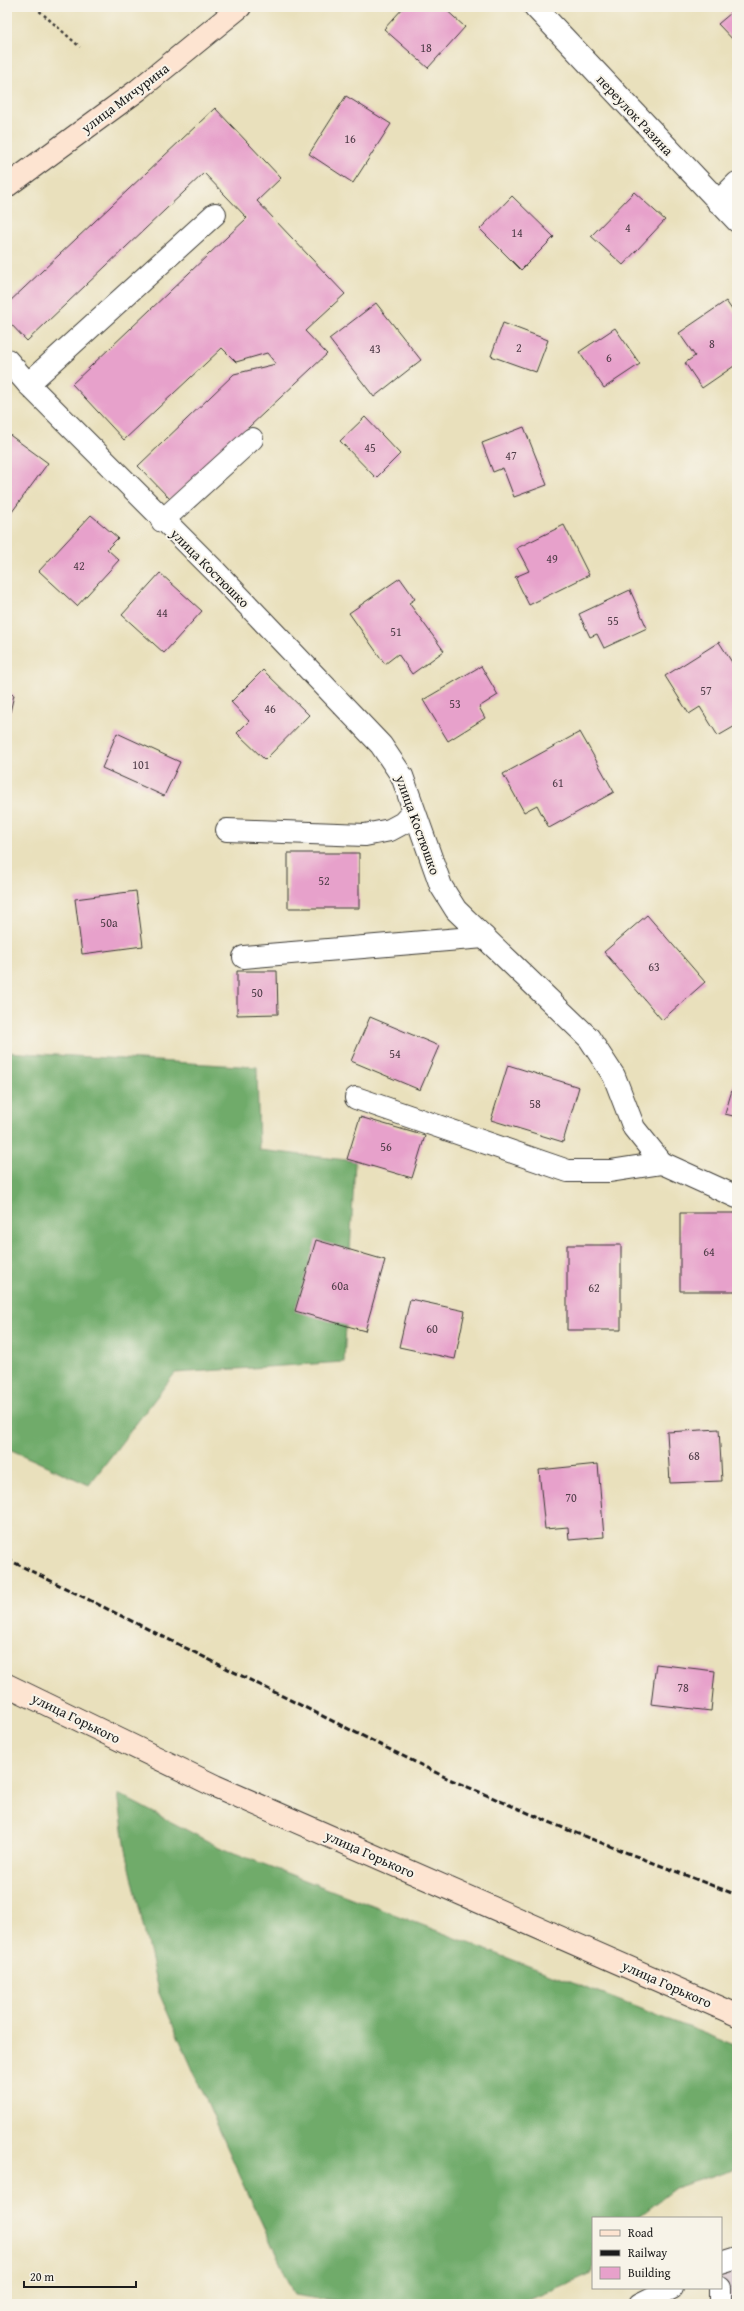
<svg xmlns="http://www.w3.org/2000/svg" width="744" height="2311" font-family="'Gentium Book Plus',serif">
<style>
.industrial{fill:#d1bdcb}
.forest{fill:#70ab6b;stroke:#466444}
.building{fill:#e7a1cb}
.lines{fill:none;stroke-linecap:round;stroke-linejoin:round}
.lane-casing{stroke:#3b3934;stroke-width:24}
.street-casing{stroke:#3b3934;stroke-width:24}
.secondary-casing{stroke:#3b3934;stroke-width:24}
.path{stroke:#3b3934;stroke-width:2.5;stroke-dasharray:3 3;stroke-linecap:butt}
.lane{stroke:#fff;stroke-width:22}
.street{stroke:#fff;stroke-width:22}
.secondary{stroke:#fde4d1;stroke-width:22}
.rail{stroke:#1c1c1c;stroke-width:3;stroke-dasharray:6 3;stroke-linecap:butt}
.labels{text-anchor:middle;stroke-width:4;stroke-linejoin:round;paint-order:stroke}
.number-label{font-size:12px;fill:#4f3d48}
.street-label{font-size:14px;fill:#1c1c1c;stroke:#f7f3e8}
</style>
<rect width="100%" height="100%" fill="#f7f3e8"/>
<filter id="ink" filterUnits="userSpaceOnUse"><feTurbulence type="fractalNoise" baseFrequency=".025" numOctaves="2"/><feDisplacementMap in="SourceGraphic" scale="8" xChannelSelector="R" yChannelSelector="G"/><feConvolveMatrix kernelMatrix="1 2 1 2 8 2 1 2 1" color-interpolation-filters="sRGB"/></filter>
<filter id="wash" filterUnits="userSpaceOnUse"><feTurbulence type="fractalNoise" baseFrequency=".012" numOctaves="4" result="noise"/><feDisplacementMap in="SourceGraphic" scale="16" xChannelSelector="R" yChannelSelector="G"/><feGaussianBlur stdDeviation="0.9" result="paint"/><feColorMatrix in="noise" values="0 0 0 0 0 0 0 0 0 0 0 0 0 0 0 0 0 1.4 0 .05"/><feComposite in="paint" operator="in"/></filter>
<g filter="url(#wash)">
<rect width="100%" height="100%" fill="#e9e0bc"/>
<path class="industrial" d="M737,2271V2304H713L721,2288V2275Z"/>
<path class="forest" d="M7,1052L257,1067L259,1150L355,1161L344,1362L175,1373L89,1485L7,1448Z
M118,1794L219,1847L737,2046V2168L675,2188L636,2218H593V2272L520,2304H350L295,2295L235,2165L158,1991L126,1850Z"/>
<g id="blocks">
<path class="building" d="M404,7H443L465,27L428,68L384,29Z
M725,7H737V44L718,24L731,13Z
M346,96L391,124L353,183L309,154Z
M215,108L281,178L257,201L345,294L305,331L327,354L171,500L138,466L234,374L276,364L267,353L236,362L222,348L124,440L72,384L247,218L204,173L27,341L7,320V304Z
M634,192L665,220L623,265L591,236Z
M512,196L554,237L521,270L480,229Z
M726,301L737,317V364L702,388L685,363L695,356L679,333Z
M376,303L421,360L374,397L329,339Z
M503,323L548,340L536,372L491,356Z
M615,328L640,364L604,388L579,352Z
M365,417L400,454L376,478L340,441Z
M524,427L547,485L514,497L503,468L493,472L482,443Z
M7,433L48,463L9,516L7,515Z
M91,515L118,538L107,549L119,560L77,606L39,571Z
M564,525L589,575L529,605L515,577L529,571L517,548Z
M160,573L202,611L164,653L122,615Z
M400,578L415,599L409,603L444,651L412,674L398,654L385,664L349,613Z
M630,590L647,628L604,648L597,634L590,637L579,614Z
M719,642L737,670V725L718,736L700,707L689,714L665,676Z
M481,666L498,695L479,707L485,718L448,741L423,700Z
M263,670L309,715L265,760L237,733L249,721L231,702Z
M7,693L14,695L8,721H7Z
M580,732L614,792L549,828L537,805L524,812L503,774Z
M117,733L180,762L164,796L102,768Z
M288,853H359V908H288Z
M136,891L143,946L82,954L75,899Z
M647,915L705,982L662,1020L604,952Z
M237,971H277L278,1014L237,1015Z
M370,1017L439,1046L420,1090L351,1061Z
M508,1065L579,1087L563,1142L491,1120Z
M737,1073V1117L725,1114Z
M360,1117L425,1136L412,1178L347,1159Z
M680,1213H737V1291H680Z
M316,1240L385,1260L365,1331L295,1311Z
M567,1245H621V1330H567Z
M410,1299L465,1311L455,1359L399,1347Z
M719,1429L722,1481L670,1483L667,1432Z
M598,1464L604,1537L569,1540L568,1527L545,1529L539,1470Z
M656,1664L715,1671L711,1711L651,1704Z"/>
</g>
</g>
<g filter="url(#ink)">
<use href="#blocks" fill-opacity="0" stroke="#3b3934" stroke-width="1"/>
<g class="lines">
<defs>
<path id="lane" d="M28,384L215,214
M162,521L252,439
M227,830L365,835L390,830L403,823L413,812
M244,957L484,937
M356,1098L568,1171H610L662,1163
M721,2263L737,2258
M720,2288V2304
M640,2304L672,2288"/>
<path id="street" d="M535,7L737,221
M718,202L737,183
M7,360L28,384L216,572L381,745L402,776L441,886L456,910L589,1038L614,1076L634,1128L662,1163L737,1197"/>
<path id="secondary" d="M7,186L138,90L240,7
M7,1685L215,1786L737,2015"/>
</defs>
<use href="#lane" class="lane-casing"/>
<use href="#street" class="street-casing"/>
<use href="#secondary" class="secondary-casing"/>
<path class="path" d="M35,7L80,47"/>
<use href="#lane" class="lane"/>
<use href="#street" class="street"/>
<use href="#secondary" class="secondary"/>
<path class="rail" d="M7,1559L449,1779L568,1830L737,1895"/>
</g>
</g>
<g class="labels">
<g class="number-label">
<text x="426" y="52">18</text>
<text x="350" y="143">16</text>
<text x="628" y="232">4</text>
<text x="517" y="237">14</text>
<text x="712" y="348">8</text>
<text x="519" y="352">2</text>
<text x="375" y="353">43</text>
<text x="609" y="362">6</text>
<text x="370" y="452">45</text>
<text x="511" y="460">47</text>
<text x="552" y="563">49</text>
<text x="79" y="570">42</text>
<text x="162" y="617">44</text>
<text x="613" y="625">55</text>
<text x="396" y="636">51</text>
<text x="706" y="695">57</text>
<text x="455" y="708">53</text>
<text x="270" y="713">46</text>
<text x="141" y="769">101</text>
<text x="558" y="787">61</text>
<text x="324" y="885">52</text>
<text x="109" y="927">50а</text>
<text x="654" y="971">63</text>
<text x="257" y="997">50</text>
<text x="395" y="1058">54</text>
<text x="535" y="1108">58</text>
<text x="386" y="1151">56</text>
<text x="709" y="1256">64</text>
<text x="340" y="1290">60а</text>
<text x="594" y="1292">62</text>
<text x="432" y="1333">60</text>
<text x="694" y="1460">68</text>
<text x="571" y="1502">70</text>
<text x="683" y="1692">78</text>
</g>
<g class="street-label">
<text transform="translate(125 98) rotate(-37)" y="5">улица Мичурина</text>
<text transform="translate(635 115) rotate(47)" y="5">переулок Разина</text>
<text transform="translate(210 568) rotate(45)" y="5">улица Костюшко</text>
<text transform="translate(418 825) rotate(70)" y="5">улица Костюшко</text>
<text transform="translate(76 1718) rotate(26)" y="5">улица Горького</text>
<text transform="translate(370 1854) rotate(24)" y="5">улица Горького</text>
<text transform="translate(667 1984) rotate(24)" y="5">улица Горького</text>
</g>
</g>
<rect width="744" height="2311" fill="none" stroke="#f7f3e8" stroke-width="24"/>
<rect x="592" y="2217" width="130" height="72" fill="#f7f3e8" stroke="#9f9d96"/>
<rect x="600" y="2230" width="20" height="6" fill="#fde4d1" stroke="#9f9d96"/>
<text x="628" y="2237" font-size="12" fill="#1c1c1c">Road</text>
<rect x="600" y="2250" width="20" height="6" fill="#1c1c1c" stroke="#9f9d96"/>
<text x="628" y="2257" font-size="12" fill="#1c1c1c">Railway</text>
<rect x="600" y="2267" width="20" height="12" fill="#e7a1cb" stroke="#9f9d96"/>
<text x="628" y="2277" font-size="12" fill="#1c1c1c">Building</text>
<path d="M24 2281v6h112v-6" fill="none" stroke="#1c1c1c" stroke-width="2"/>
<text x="30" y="2281" font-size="12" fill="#1c1c1c" stroke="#f7f3e8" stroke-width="3" paint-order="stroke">20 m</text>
</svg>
